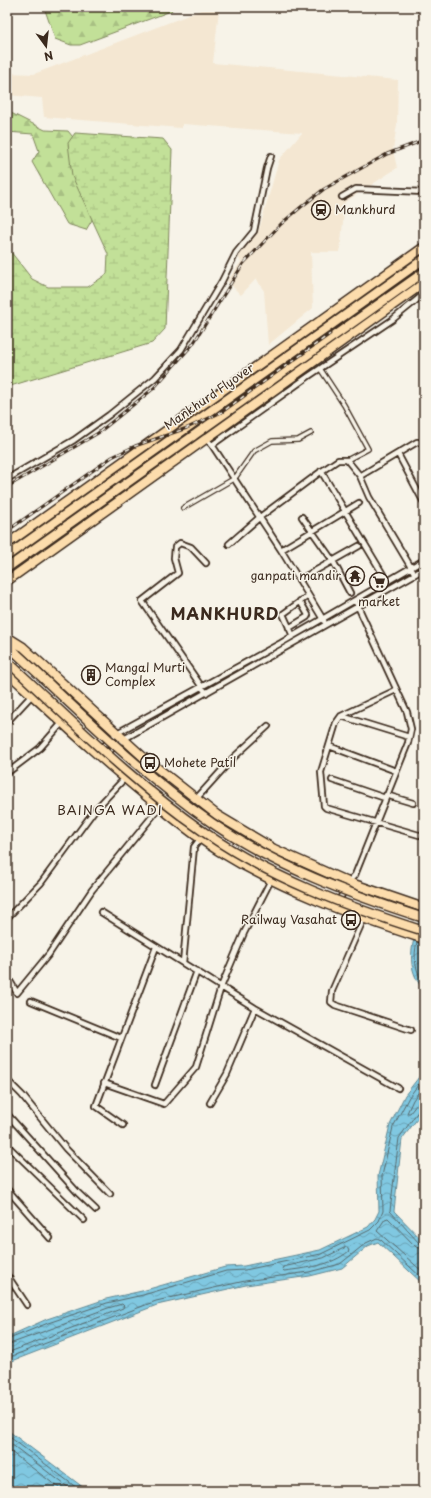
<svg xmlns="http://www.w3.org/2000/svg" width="431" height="1498" font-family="'Playpen Sans',sans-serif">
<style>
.built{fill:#f4e7d2}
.forest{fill:url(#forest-firs);stroke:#7e855b}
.wetland{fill:url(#wetland-marsh);stroke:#7e855b}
.water{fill:url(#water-waves);stroke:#648993}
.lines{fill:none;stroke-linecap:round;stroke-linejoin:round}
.shore{stroke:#57696c;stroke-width:1}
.pedestrian-casing{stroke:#3b2a1e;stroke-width:6}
.minor-casing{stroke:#3b2a1e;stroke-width:8}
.tertiary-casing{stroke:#3b2a1e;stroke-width:8}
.trunk-casing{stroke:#3b2a1e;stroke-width:11}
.motorway-casing{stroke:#3b2a1e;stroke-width:11}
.pedestrian{stroke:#f7f3e8;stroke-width:3.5}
.minor{stroke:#f7f3e8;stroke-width:4.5}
.tertiary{stroke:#f7f3e8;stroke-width:5.5}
.trunk{stroke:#fcdcac;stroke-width:8}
.motorway{stroke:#fcdcac;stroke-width:8}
.rail-casing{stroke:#3b2a1e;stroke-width:3}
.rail{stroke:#f7f3e8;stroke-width:1.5;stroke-dasharray:4.5;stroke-linecap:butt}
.trunk-bridge-casing{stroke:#3b2a1e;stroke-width:11;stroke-linecap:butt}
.trunk-bridge{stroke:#fcdcac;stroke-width:8}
.labels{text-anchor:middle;stroke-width:3;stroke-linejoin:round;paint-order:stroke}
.poi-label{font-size:12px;fill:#3b2a1e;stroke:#f7f3e8;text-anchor:start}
.street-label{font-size:12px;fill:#3b2a1e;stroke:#f7f3e8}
.neighbourhood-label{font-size:13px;letter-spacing:1px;fill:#3b2a1e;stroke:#f7f3e8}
.district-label{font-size:16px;font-weight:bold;letter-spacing:1px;fill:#3b2a1e;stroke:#f7f3e8}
</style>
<defs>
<pattern id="forest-firs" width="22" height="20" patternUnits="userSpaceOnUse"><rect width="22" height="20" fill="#c2e098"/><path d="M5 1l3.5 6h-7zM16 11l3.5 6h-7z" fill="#a8c083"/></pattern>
<pattern id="wetland-marsh" width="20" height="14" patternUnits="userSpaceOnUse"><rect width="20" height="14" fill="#c2e098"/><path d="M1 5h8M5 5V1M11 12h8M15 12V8" fill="none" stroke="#a8c083"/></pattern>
<pattern id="water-waves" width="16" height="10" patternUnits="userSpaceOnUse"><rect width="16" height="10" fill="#80c8e1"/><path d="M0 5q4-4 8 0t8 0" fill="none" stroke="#6aa3b6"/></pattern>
</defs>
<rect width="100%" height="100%" fill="#f7f3e8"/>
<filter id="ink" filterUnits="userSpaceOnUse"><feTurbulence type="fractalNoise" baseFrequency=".025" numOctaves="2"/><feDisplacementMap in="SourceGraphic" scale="8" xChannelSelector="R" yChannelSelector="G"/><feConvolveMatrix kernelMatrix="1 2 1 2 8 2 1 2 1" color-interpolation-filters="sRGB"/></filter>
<g filter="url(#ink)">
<path class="built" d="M207,8L219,10L213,63L398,80L397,124L393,150L397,168L345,202L340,252H311L313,308L268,345L264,291L256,279L241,295L227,281L241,262L237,255L259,230L279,160L302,133L183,124L181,128L44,117L42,98L7,95V73L34,74Z"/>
<path class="forest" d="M44,7H175L171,11L80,45H71L55,39Z
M7,111L45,130L68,131L77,142L92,220L86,230L67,224L32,162L39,151L33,134L7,132Z"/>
<path class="wetland" d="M75,133L163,139L172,150L165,329L152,343L7,387V247L32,279L48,287H88L107,274L108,254L72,176L68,143Z"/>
<path class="water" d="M424,907V990C401,964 415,935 424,907Z
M424,1067V1110L402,1139L394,1211L424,1242V1285L378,1242L368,1246L342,1268L310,1276L246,1285L157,1305L7,1363V1337L47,1319L106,1299L142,1291L225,1267L244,1266L320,1250L368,1227L375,1219L379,1211L378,1176L390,1125L405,1095L419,1077Z
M7,1431L10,1432L88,1491H7Z"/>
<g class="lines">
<path class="shore" d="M417,942C413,957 415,971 424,984
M424,1085L413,1100L407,1113H410L417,1104L424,1103
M424,1108L419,1110L399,1138L390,1211L419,1243L424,1244
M347,1247L349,1251C331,1266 307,1268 284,1271L282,1269L283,1267L323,1258Z
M424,1249L416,1247L388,1218L385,1219L377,1231L424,1273
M7,1340L48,1323L107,1303L143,1295L226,1271L245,1270L321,1254L370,1230L379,1221L383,1211L382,1176L393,1127L409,1097L424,1077
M7,1345L108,1308L122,1304L124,1306L123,1308L7,1353
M7,1358L156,1301L245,1281L309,1272L340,1264L366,1243L377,1238L381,1240L424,1280
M7,1435L81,1491
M7,1441L73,1491
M7,1449L63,1491"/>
<defs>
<path id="pedestrian" d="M321,370L344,405L368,449L347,460
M183,508L235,478L254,451L272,441L298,440L311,433"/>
<path id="minor" d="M342,197L356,189L424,192
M206,439L212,445L309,376L392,320L424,294
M212,445L281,550L324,621
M398,454L424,503
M321,471L387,581
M360,476L417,442L424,443
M7,479L74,440L109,415L155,378L181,350L222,281L236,253L254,231L267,168L271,156
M302,517L333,561L350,593
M229,544L260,517L319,473L338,460H347L360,476L369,497L415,574
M281,550L359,503
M206,563L191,547L180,543L175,547L174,558L178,573L142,601L206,693
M299,580L359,546
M289,628L307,617L308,615L300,601
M293,636L283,614L308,596
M396,690L341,716L336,723L321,772L324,806L326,808L419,835
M341,716L409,737
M7,722L32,695
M329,746L396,771
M101,749L117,733L281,643L424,560
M106,754L124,739L424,569
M7,773L40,748L62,723
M332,780L385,798
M386,795L413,803
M196,799L233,758L268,726
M338,903L348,882L355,875L408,743L411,729L407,712L355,600
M101,912L255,1008L398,1088
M7,918L41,883L94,811L124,779
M364,918L332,991L331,1002L335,1005L411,1030
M183,963L194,847L200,839
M7,976L17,993L49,954L92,890L160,807
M31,1001L121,1038
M7,1080L22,1095L66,1149L110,1194
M104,1083L164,1104L196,1067L221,987L244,933L271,880
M155,1085L197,971
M210,1103L227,1074L255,1008
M7,1114L78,1193L96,1210
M123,1125L96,1106L156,947
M7,1145L84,1220
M7,1189L50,1238
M7,1275L27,1305"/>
<path id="tertiary" d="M421,7L424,19"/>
<path id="trunk" d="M193,436L424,272
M174,437L424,259
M7,544L424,247
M7,581L424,283
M7,637L23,647L142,756L217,815L274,849L348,882L424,908
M7,643L17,654
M7,672C57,718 107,765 161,808C179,823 198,838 219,851C282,890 353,916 424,939"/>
<path id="motorway" d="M7,556L174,437
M7,568L193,436"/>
</defs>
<use href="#pedestrian" class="pedestrian-casing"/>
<use href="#minor" class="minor-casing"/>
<use href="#tertiary" class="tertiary-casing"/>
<use href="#trunk" class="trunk-casing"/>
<use href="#motorway" class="motorway-casing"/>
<use href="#pedestrian" class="pedestrian"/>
<use href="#minor" class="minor"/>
<use href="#tertiary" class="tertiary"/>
<use href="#trunk" class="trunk"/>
<use href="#motorway" class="motorway"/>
<defs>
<path id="rail" d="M7,487L98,433L154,388L193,344L243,264L281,224L301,207L324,189L387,154L424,140
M7,531L112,457L135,446L187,428L222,412L330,334"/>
</defs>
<use href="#rail" class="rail-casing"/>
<use href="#rail" class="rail"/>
<defs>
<path id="trunk-bridge" d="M17,654C80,712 141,774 212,823C275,866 351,895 424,918
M8,662C72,721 133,783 204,832C270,878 348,907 424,931"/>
</defs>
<use href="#trunk-bridge" class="trunk-bridge-casing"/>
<use href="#trunk-bridge" class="trunk-bridge"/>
</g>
</g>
<defs>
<symbol id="station-ring" viewBox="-11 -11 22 22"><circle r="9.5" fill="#f7f3e8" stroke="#3b2a1e" stroke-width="1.5"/><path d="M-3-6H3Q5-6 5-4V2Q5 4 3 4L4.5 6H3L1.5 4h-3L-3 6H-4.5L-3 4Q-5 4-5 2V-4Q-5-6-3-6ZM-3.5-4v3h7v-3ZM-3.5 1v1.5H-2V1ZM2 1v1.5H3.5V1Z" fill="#3b2a1e"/></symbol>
<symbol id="temple-ring" viewBox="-11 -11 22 22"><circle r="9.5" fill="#f7f3e8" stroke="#3b2a1e" stroke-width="1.5"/><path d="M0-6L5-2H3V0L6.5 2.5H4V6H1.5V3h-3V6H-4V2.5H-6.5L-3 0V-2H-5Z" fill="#3b2a1e"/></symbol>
<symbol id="supermarket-ring" viewBox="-11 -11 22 22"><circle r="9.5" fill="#f7f3e8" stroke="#3b2a1e" stroke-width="1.5"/><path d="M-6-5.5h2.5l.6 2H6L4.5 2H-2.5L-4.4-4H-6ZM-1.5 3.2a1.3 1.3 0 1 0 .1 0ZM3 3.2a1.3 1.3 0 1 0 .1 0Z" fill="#3b2a1e"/></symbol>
<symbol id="building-ring" viewBox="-11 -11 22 22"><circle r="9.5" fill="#f7f3e8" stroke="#3b2a1e" stroke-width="1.5"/><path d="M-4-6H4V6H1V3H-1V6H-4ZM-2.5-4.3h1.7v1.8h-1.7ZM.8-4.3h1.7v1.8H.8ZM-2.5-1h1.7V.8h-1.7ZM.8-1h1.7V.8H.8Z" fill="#3b2a1e"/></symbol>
<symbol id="bus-ring" viewBox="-11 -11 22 22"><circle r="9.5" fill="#f7f3e8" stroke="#3b2a1e" stroke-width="1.5"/><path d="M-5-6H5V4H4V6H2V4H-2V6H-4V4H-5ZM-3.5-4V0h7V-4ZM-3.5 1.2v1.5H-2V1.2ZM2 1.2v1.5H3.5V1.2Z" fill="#3b2a1e"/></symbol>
</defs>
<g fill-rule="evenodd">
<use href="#station-ring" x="310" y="199" width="22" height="22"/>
<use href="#temple-ring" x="344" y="565" width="22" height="22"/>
<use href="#supermarket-ring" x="368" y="571" width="22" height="22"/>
<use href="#building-ring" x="80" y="664" width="22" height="22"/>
<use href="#bus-ring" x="139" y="752" width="22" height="22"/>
<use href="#bus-ring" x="340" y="909" width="22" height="22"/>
</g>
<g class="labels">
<g class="poi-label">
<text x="335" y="214">Mankhurd</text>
<text x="341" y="580" text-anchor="end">ganpati mandir</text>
<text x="379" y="606" text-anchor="middle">market</text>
<text x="105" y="672">Mangal Murti<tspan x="105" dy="14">Complex</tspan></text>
<text x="164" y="767">Mohete Patil</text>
<text x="337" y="924" text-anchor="end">Railway Vasahat</text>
</g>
<g class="street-label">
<text transform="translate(209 397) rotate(-35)" y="4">Mankhurd Flyover</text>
</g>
<g class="neighbourhood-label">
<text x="110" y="815">BAINGA WADI</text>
</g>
<g class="district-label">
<text x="225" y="620">MANKHURD</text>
</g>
</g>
<rect width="431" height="1498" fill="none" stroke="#f7f3e8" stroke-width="24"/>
<rect x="12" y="12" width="407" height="1474" fill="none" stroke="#3b2a1e" stroke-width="1.5" filter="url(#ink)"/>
<g transform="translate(46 46) rotate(165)" stroke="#f7f3e8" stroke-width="3" paint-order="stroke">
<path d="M0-3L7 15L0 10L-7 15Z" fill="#3b2a1e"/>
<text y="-6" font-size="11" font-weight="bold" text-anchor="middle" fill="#3b2a1e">N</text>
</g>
</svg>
